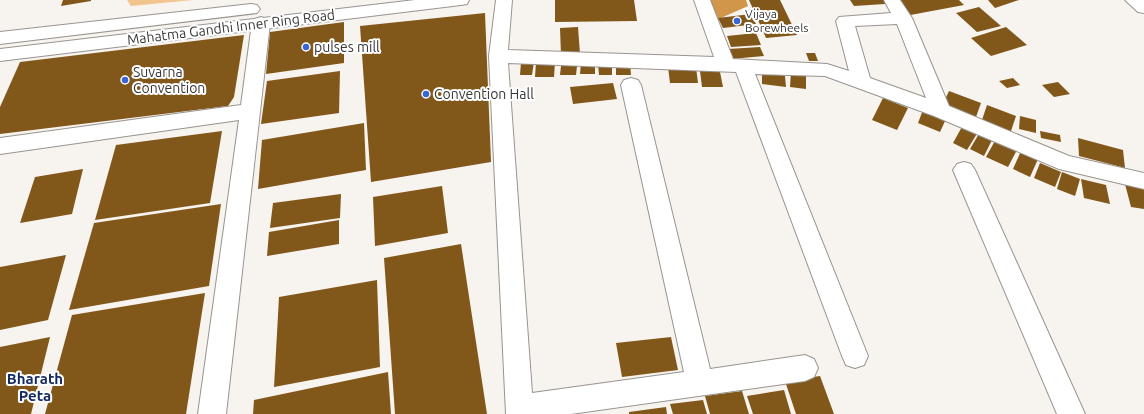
<svg xmlns="http://www.w3.org/2000/svg" width="1144" height="414" font-family="Ubuntu,sans-serif">
<style>
.green{fill:#f3c58e}
.water{fill:#d1964a}
.building{fill:#82571a}
.lines{fill:none;stroke-linecap:round;stroke-linejoin:round}
.minor-casing{stroke:#989490;stroke-width:2}
.primary-casing{stroke:#989490;stroke-width:2}
.minor{fill:#fff;fill-rule:evenodd}
.primary{fill:#fff;fill-rule:evenodd}
.poi-dot{fill:#3965d5;stroke:#fff;stroke-width:1.5}
.labels{text-anchor:middle;stroke-width:4;stroke-linejoin:round;paint-order:stroke}
.far-poi-label{font-size:12px;fill:#393736;stroke:#fff;text-anchor:start}
.street-label{font-size:14px;fill:#393736;stroke:#fff}
.poi-label{font-size:14px;fill:#393736;stroke:#fff;text-anchor:start}
.neighbourhood-label{font-size:15px;font-weight:bold;fill:#152b61;stroke:#fff}
</style>
<rect width="100%" height="100%" fill="#f7f3ee"/>
<path class="green" d="M127,0H193L131,6Z"/>
<path class="water" d="M711,0H746L748,6L712,22Z"/>
<path class="building" d="M63,0H91V1L61,6Z
M555,0H634L637,21L555,22Z
M749,0H780L797,35L766,38Z
M850,0H884L885,4L854,6Z
M898,0H959L964,5L905,16Z
M988,0H1019L995,8Z
M979,7L1001,26L977,32L956,13Z
M485,13L491,162L371,182L360,26Z
M751,14L756,24L723,28L718,18Z
M344,22V63L266,74L270,32Z
M578,27L580,54L561,55L560,28Z
M1006,27L1027,45L991,56L971,38Z
M756,33L761,45L731,47L727,36Z
M244,35L234,97L228,106L0,134V107L20,62Z
M760,47L764,56L731,59L728,49Z
M806,53H815L818,61H809Z
M521,62H534L532,75H520Z
M536,62H555L554,77H535Z
M581,62H595V74H580Z
M616,63H630L631,75H616Z
M598,64H612V75H599Z
M561,66H577L576,75H560Z
M668,67H696L698,83H670Z
M340,71L339,113L261,124L267,81Z
M700,71L720,72L723,87H702Z
M791,71L806,73V89L790,87Z
M762,73L785,76L786,87L762,84Z
M1013,78L1020,85L1007,88L999,81Z
M1058,82L1070,94L1054,97L1042,85Z
M613,83L617,99L573,104L570,87Z
M949,91L981,103L976,117L943,104Z
M883,98L908,108L897,130L872,120Z
M987,105L1016,116L1010,134L981,123Z
M923,110L946,119L940,132L918,123Z
M1020,116L1036,120V133L1019,129Z
M364,123L366,170L258,189L262,140Z
M963,125L978,132L967,150L953,143Z
M222,131L210,203L95,220L116,145Z
M1040,131L1060,135L1061,142L1041,138Z
M980,132L993,138L984,156L970,149Z
M1078,138L1123,150L1125,168L1079,156Z
M996,139L1018,148L1008,167L986,157Z
M1021,151L1038,159L1030,177L1013,169Z
M1040,163L1061,172L1055,187L1034,178Z
M83,169L72,214L20,223L35,177Z
M1062,172L1080,179L1075,196L1057,189Z
M1081,179L1106,185L1110,204L1084,198Z
M1125,184L1144,188V209L1131,207Z
M442,186L448,233L375,246L373,197Z
M341,194L340,218L270,228L273,203Z
M221,204L209,286L69,310L94,223Z
M339,220V244L267,256L269,232Z
M461,244L487,414H395L384,258Z
M66,255L48,320L0,330V267Z
M377,280L380,367L274,387L279,297Z
M205,293L186,414H45L72,315Z
M50,337L31,414H0V347Z
M671,337L678,370L622,377L616,343Z
M388,372L391,414H253L254,400Z
M820,376L834,414H796L785,381Z
M784,390L791,414H753L747,396Z
M742,391L749,414H710L705,396Z
M703,400L707,414H673L670,404Z
M666,407L667,414H629V412Z"/>
<g class="lines">
<defs>
<path id="minor" d="M496,0H512L508,50L714,57L694,0H710L733,59L827,64L849,71L836,21L839,17L891,13L884,0H900L912,18L949,106L1069,156L1144,173V189L1059,169L934,116L825,76L755,74L868,356L864,365L855,368L846,365L842,356L736,72L508,63L532,393L684,372L621,85L624,80L631,78L638,80L641,85L710,369L805,355L814,359L818,368L814,377L805,381L571,414H506L489,56ZM897,24L926,98L870,78L855,26Z
M1125,0H1144V13L1138,12Z
M261,17L267,19L270,23L226,414H198L239,120L0,154V138L241,105L252,23L255,19Z
M964,162L971,164L975,170L1085,414H1057L953,170L957,164Z"/>
<path id="primary" d="M415,0H469L467,4L461,5L0,61V49Z
M251,4L257,5L260,9L257,13L0,44V32Z"/>
</defs>
<use href="#minor" class="minor-casing"/>
<use href="#primary" class="primary-casing"/>
<use href="#minor" class="minor"/>
<use href="#primary" class="primary"/>
</g>
<g class="poi-dot">
<circle cx="737" cy="21" r="4"/>
<circle cx="306" cy="47" r="4"/>
<circle cx="125" cy="80" r="4"/>
<circle cx="426" cy="94" r="4"/>
</g>
<g class="labels">
<g class="far-poi-label">
<text x="745" y="18">Vijaya<tspan x="745" dy="14">Borewheels</tspan></text>
</g>
<g class="street-label">
<text transform="translate(231 27) rotate(-7)" y="5">Mahatma Gandhi Inner Ring Road</text>
</g>
<g class="poi-label">
<text x="314" y="52">pulses mill</text>
<text x="133" y="77">Suvarna<tspan x="133" dy="16">Convention</tspan></text>
<text x="434" y="99">Convention Hall</text>
</g>
<g class="neighbourhood-label">
<text x="35" y="384">Bharath<tspan x="35" dy="17">Peta</tspan></text>
</g>
</g>
</svg>
